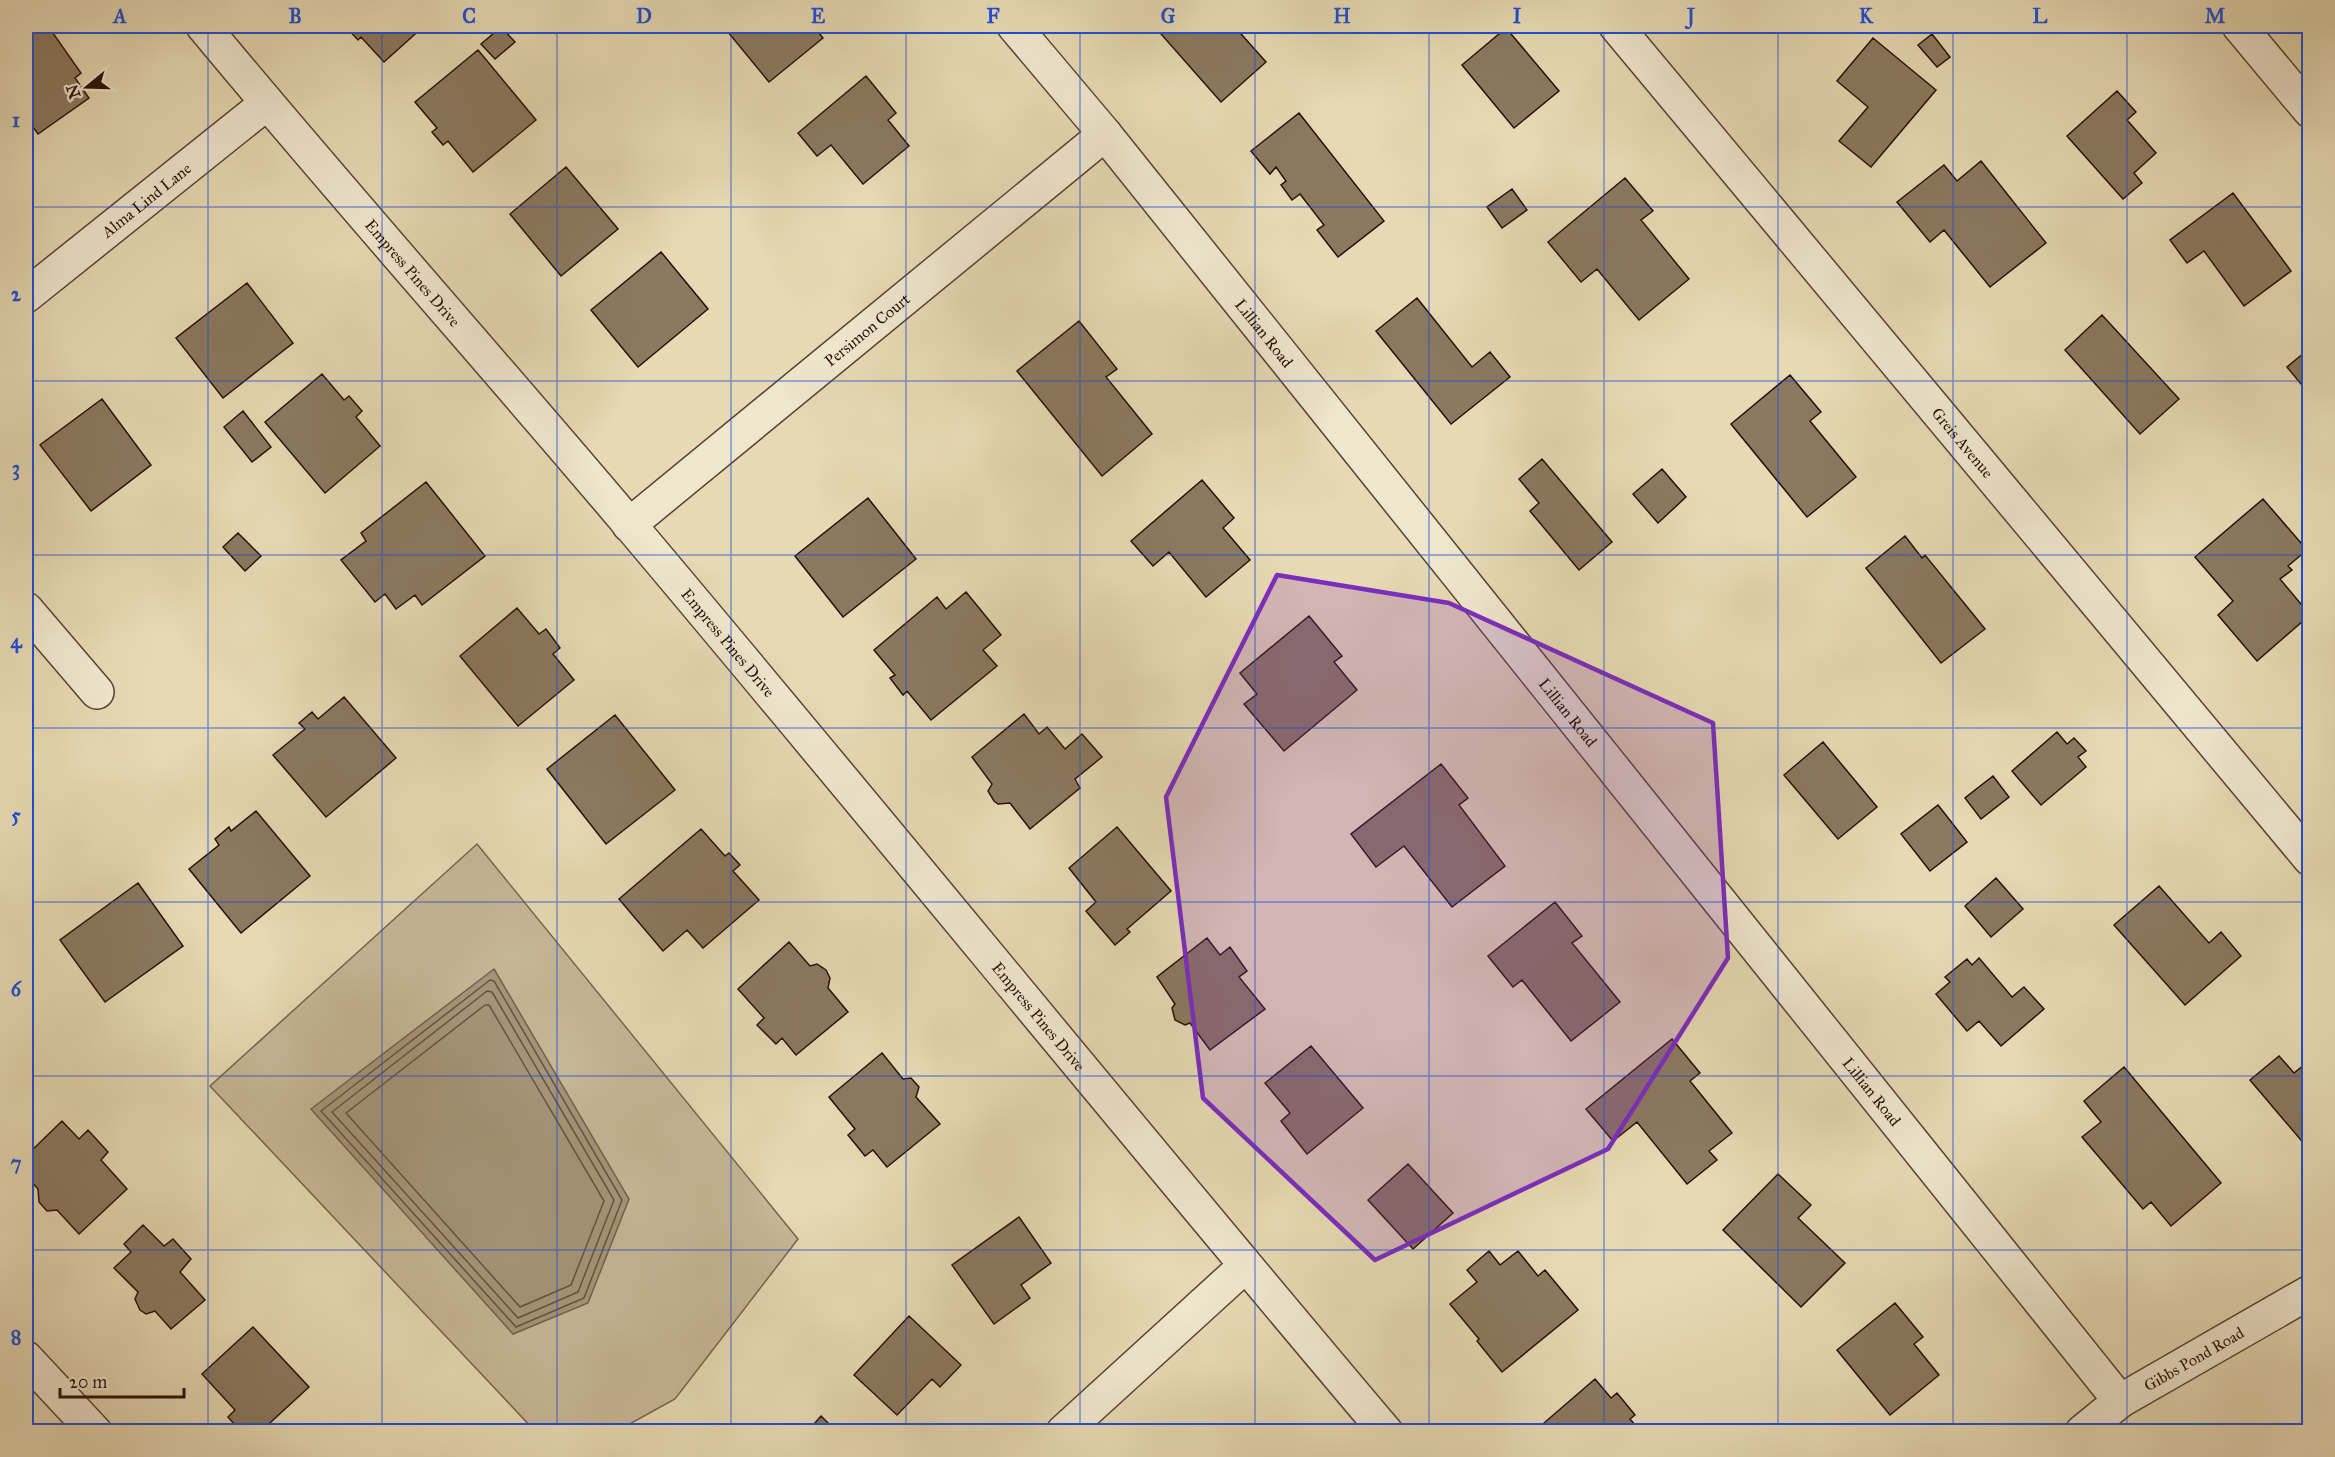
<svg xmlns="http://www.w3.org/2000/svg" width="2335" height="1457" font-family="'IM FELL Great Primer',serif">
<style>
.green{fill:#c6b796;stroke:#77644e;stroke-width:1.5}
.water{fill:#a59579;stroke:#73604b;stroke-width:1.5}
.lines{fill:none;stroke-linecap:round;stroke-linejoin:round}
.shore{stroke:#665240;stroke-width:1.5}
.building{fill:#8b7960;stroke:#281007;stroke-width:1.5}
.minor-casing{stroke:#584232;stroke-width:36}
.tertiary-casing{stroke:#584232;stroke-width:36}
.minor{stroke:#efe6ce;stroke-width:33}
.tertiary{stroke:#efe6ce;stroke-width:33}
.marked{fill:#7b2cbf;fill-opacity:0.2;stroke:#7b2cbf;stroke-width:4.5;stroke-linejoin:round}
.grid{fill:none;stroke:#1d4ed8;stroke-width:1.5;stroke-opacity:0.55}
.labels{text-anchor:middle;stroke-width:5;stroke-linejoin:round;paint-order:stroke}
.street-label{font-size:16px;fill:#281007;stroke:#efe6ce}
.neatline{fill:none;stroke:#1d4ed8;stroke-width:2}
.grid-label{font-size:20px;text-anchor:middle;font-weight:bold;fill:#1d4ed8}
</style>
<rect width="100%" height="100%" fill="#e6d9b3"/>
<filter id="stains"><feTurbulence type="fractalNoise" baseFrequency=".00333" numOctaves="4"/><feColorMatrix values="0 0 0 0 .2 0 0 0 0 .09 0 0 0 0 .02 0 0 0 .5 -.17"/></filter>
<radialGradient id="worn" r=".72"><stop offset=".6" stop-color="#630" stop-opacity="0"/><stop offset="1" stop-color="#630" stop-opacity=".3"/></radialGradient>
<path class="green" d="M477,844L798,1239L675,1399L617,1431H535L210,1086Z"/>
<path class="water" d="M494,969L629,1199L588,1303L513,1334L311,1109Z"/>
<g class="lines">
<path class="shore" d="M490,980L494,981L622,1200L584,1298L516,1327L321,1111Z
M487,991L492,992L614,1200L578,1292L518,1318L332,1112Z
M485,1005H489L604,1201L571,1285L520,1307L346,1113Z"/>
</g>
<path class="building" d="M26,26H33L35,28L39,26H48L81,73L75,78L89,98L38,134L26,117Z
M345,26H424L384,62L361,37L358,40Z
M723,26H813L823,38L769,82Z
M1154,26H1234L1266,62L1221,102Z
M501,27L515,42L495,59L481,44Z
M1506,28L1559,91L1514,128L1462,65Z
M1932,34L1950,57L1937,67L1918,45Z
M1873,38L1936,90L1871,167L1839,141L1868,107L1837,81Z
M478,50L536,120L473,172L448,141L443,145L432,132L437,128L415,102Z
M866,76L896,113L888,120L909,146L863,184L831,145L817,156L798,133Z
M2117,91L2136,112L2127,120L2156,153L2134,173L2142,183L2123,199L2067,136Z
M1299,113L1384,221L1338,257L1317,230L1324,225L1300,194L1292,200L1281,185L1286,181L1276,167L1270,174L1251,151Z
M1981,161L2046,243L1990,287L1944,230L1930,242L1897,202L1944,165L1957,181Z
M566,167L618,229L561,276L510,214Z
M1625,178L1653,211L1641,220L1689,279L1639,320L1597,269L1581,282L1548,242Z
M1512,189L1527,210L1502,228L1487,207Z
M2233,193L2291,271L2244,306L2204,251L2187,263L2170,240Z
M661,252L708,309L638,367L591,310Z
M247,283L293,343L223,398L176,338Z
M1417,298L1472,367L1490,352L1510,377L1451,424L1376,331Z
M2102,315L2179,399L2140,434L2065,350Z
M1079,321L1117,369L1106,377L1152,434L1102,476L1017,371Z
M2310,348V395L2287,367Z
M322,374L344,400L349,396L362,411L356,417L380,446L325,493L265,422Z
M1790,375L1821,412L1810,421L1856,477L1807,517L1731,424Z
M102,399L151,465L91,511L40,445Z
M243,411L271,447L252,462L224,427Z
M1542,459L1612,542L1579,570L1530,511L1539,503L1519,479Z
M1662,469L1686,497L1658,523L1633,494Z
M1202,480L1234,518L1223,528L1250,560L1206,597L1169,552L1153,566L1131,541Z
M426,482L485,556L422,605L415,595L396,609L385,594L375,602L341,560L366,541L361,533Z
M868,498L916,559L843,617L795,556Z
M2263,499L2307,550L2288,566L2292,570L2280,579L2310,615L2257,661L2218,615L2233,601L2195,557Z
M238,533L261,556L245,571L223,547Z
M1905,536L1922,558L1925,555L1985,629L1941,663L1866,568Z
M966,592L1001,635L983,650L997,666L931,720L907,691L903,695L890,678L895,675L874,650L937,597L946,609Z
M517,608L539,634L546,629L560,648L553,654L574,680L518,726L460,656Z
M1309,616L1342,656L1334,662L1357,690L1284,751L1244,704L1257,694L1240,673Z
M344,697L396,758L326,817L273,755L305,729L299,723L312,712L318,719Z
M1024,714L1039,734L1047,727L1065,749L1082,734L1102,757L1075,779L1080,788L1030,829L1010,803L998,804L994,801L988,791L992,784L972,757Z
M615,715L675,790L606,844L547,769Z
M2057,732L2067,744L2074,738L2086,751L2078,757L2086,767L2041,805L2012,771Z
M1823,742L1877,807L1838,839L1784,775Z
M1441,764L1468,798L1459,805L1505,866L1452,907L1404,846L1376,867L1351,834Z
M1993,776L2009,797L1981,819L1965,798Z
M1938,805L1967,842L1930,871L1901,834Z
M256,811L310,876L241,933L189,869L219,845L215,839L229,827L231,831Z
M1117,827L1171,891L1127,929L1130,932L1115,945L1086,911L1096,902L1069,868Z
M701,829L725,856L729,853L740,865L733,871L759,900L703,948L687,930L663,951L619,899Z
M1996,878L2023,909L1991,937L1965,906Z
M138,883L183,946L105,1002L60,940Z
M2159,886L2209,943L2221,932L2241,956L2185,1005L2114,925Z
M1555,902L1582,936L1572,943L1620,1002L1571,1041L1522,980L1513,987L1488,956Z
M1207,938L1220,955L1230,947L1247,971L1239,977L1265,1009L1210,1050L1190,1023L1185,1025L1175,1020L1172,1008L1175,1004L1157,977Z
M789,942L810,966L817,964L826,970L830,978L828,988L848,1012L796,1055L782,1038L776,1044L757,1025L764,1018L738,989Z
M1979,958L2012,997L2024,987L2044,1009L2001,1046L1979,1021L1967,1031L1936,994L1950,982L1945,977L1967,959L1972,965Z
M1672,1039L1700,1073L1690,1081L1732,1133L1709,1151L1717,1160L1687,1184L1637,1122L1613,1141L1586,1109Z
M1311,1046L1363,1108L1307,1154L1281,1121L1290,1113L1265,1083Z
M882,1053L903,1079L911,1078L919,1087L916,1097L940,1124L887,1167L873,1150L865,1156L848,1135L855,1129L829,1097Z
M2279,1056L2294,1073L2310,1060V1143L2306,1146L2250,1080Z
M2124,1067L2221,1183L2171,1226L2151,1202L2143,1209L2082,1137L2101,1122L2084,1101Z
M62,1121L79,1139L88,1130L108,1152L101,1160L127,1189L79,1234L57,1210L47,1211L39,1202L38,1189L26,1176V1156Z
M1408,1164L1453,1213L1413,1249L1368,1200Z
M1778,1174L1811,1205L1798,1218L1845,1263L1801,1307L1723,1230Z
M1019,1217L1051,1263L1021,1285L1030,1298L994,1324L952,1265Z
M143,1225L164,1246L173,1239L191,1259L180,1272L205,1300L171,1329L155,1311L146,1314L140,1310L135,1299L138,1292L114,1268L131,1252L124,1244Z
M1489,1251L1500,1265L1518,1251L1538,1276L1545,1270L1578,1310L1502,1372L1477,1341L1479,1339L1450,1304L1477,1282L1467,1270Z
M1895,1303L1923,1337L1914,1344L1939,1375L1890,1415L1837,1350Z
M909,1316L961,1365L940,1387L932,1379L897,1415L854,1375Z
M253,1327L309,1387L260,1432H241L228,1417L235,1410L202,1374Z
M1595,1379L1611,1398L1617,1393L1635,1415L1630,1419L1641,1432H1551L1544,1423Z
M821,1416L837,1432H807Z"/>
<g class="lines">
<defs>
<g id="minor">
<path id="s1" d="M203,26C342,194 488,357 629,524C883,825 1131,1131 1386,1432"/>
<path id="s2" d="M1014,26L1105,134L2120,1401"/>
<path id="s3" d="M1616,26L2310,859"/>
<path d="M2239,26L2310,111"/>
<path id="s4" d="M26,296L267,103"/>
<path id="s5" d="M629,525L1105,134"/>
<path d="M26,609L97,692"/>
<path d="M26,1358L95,1432"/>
<path d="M1063,1432L1245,1266"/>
</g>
<g id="tertiary">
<path id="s6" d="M2082,1432L2120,1401L2310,1292"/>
</g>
</defs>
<use href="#minor" class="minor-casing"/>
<use href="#tertiary" class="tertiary-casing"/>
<use href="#minor" class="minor"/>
<use href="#tertiary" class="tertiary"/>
</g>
<path class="marked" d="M1277,575L1449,603L1713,723L1728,958L1608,1149L1375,1260L1203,1098L1166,797Z"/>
<path class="grid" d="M208,26V1432M382,26V1432M557,26V1432M731,26V1432M906,26V1432M1080,26V1432M1255,26V1432M1429,26V1432M1604,26V1432M1778,26V1432M1953,26V1432M2127,26V1432M26,207H2310M26,381H2310M26,555H2310M26,728H2310M26,902H2310M26,1076H2310M26,1250H2310"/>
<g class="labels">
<g class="street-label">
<text dy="6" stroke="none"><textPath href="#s4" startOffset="154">Alma Lind Lane</textPath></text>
<text dy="6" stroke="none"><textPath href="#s1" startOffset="324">Empress Pines Drive</textPath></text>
<text dy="6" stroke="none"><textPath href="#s5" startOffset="308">Persimon Court</textPath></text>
<text dy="6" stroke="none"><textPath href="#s2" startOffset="396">Lillian Road</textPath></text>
<text dy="6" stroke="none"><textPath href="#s3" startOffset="542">Greis Avenue</textPath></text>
<text dy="6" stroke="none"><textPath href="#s1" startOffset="810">Empress Pines Drive</textPath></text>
<text dy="6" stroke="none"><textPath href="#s2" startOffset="882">Lillian Road</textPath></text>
<text dy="6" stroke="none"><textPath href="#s1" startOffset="1296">Empress Pines Drive</textPath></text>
<text dy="6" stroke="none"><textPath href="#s2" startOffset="1368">Lillian Road</textPath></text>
<text dy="6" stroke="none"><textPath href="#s6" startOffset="134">Gibbs Pond Road</textPath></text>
</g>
</g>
<rect width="2335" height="1457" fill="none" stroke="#e6d9b3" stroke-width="66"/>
<g transform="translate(87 87) rotate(251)" stroke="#efe6ce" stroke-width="4.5" paint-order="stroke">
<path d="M0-4.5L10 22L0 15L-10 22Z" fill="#281007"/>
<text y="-9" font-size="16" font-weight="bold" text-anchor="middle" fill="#281007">N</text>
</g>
<path d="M60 1388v9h124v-9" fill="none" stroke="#281007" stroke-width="3"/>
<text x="69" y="1388" font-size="18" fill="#281007" stroke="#efe6ce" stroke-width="4.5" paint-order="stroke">20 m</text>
<rect x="33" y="33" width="2269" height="1391" class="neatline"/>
<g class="grid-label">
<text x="120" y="23">A</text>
<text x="295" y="23">B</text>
<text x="469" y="23">C</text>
<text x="644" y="23">D</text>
<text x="818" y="23">E</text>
<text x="993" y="23">F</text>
<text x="1168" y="23">G</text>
<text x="1342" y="23">H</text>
<text x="1517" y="23">I</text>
<text x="1691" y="23">J</text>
<text x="1866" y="23">K</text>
<text x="2040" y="23">L</text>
<text x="2215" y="23">M</text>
<text x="16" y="127">1</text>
<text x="16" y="301">2</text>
<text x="16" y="475">3</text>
<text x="16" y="648">4</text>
<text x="16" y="822">5</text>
<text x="16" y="996">6</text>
<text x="16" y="1170">7</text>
<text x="16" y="1344">8</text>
</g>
<rect width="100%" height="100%" filter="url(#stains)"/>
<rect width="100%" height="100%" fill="url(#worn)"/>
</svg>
